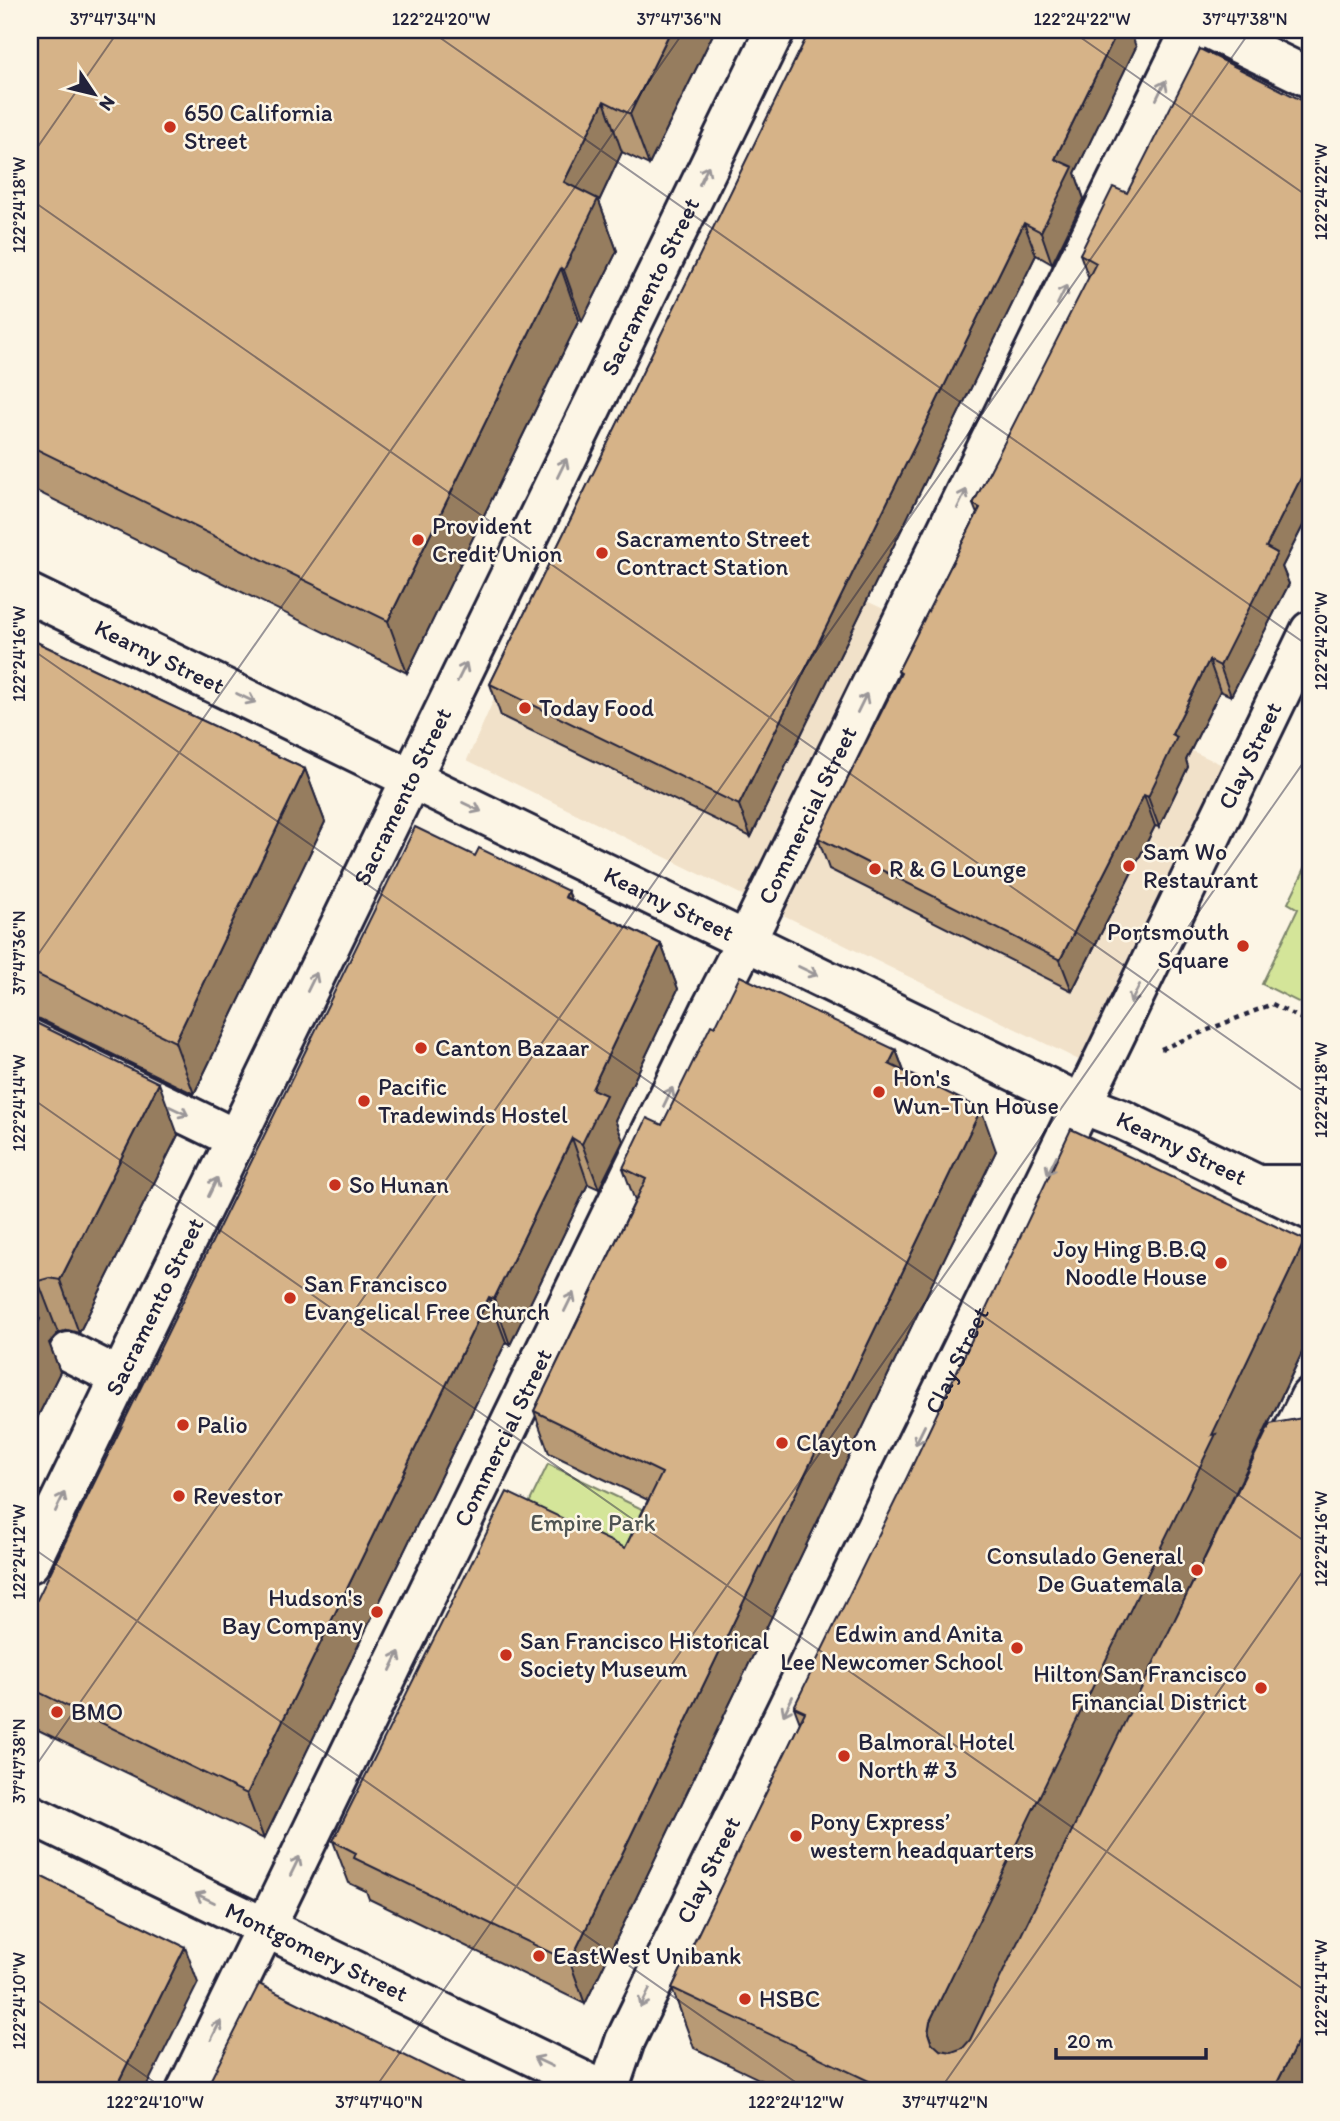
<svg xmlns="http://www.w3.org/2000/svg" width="1340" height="2121" font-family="Itim,sans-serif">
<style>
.built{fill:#f1e1c9}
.green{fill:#d4e599;stroke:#7b846a;stroke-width:2}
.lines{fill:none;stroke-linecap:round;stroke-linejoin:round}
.minor-casing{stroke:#22223b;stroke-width:44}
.major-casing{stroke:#22223b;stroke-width:44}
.path{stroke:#22223b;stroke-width:4.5;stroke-dasharray:5 5;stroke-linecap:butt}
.minor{stroke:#fcf5e5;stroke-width:38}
.major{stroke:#fcf5e5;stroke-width:38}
.wall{fill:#b89a75;stroke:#22223b;stroke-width:2}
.shaded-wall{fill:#967d5f;stroke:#22223b;stroke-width:2}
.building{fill:#d6b388;stroke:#22223b;stroke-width:2}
.oneway{stroke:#9a9698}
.ticks{fill:none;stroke:#22223b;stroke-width:2;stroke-opacity:0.45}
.poi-dot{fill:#c8321e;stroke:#fcf5e5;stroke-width:2.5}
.labels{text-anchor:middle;stroke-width:5;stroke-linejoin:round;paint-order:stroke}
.poi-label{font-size:24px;fill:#22223b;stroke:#fcf5e5;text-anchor:start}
.street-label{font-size:24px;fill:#22223b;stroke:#fcf5e5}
.park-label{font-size:24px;fill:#4e5352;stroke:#fcf5e5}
.neatline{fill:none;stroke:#22223b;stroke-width:2.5}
.ticks-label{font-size:18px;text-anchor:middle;fill:#22223b}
</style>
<rect width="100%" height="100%" fill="#fcf5e5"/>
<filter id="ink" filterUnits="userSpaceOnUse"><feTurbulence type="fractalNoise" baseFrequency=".0143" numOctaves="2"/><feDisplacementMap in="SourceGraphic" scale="14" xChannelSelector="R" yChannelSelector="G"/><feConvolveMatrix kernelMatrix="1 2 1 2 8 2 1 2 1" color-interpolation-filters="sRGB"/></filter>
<g filter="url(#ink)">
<path class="built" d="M593,475L1227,767L1087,1064L467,760Z"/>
<path class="green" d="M1310,858V1008L1262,984L1298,909L1288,903Z
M548,1464L667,1521L638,1582L519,1524Z"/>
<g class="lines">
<defs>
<g id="minor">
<path d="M1211,30L1310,78"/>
<path d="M30,1039L236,1139"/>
<path d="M1259,1185H1310"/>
<path d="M69,1352L121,1378"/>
<path d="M1277,1464L1310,1397"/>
<path id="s1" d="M30,1563L775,30"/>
<path id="s2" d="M186,2091L711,1009L746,941L1191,30"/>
<path id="s3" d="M608,2091L625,2041L1115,1036L1310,631"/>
</g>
<g id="major">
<path id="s4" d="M30,594L1082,1104L1123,1120L1310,1210"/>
<path id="s5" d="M30,1814L605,2091"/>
</g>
</defs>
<use href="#minor" class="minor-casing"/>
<use href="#major" class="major-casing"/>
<path class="path" d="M1161,1049L1272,1004L1310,1023"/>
<use href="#minor" class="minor"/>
<use href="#major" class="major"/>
</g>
<path class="wall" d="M30,30H715L649,165L622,152L599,201L617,251L582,321L579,320L407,673L30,488Z
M1303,30H1310V36L1304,33Z
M801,31L1136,47L1075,173L1084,199L1052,264L1036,255L751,837L501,716L490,684L805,41Z
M1310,92V512L1282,567L1289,584L1231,696L1220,691L1186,760L1188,767L1159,827L1155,826L1072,991L829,869L818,838L900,676L898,671L977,514L973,504L1089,279L1080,254L1127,193L1305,102Z
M30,639L305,769L325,822L194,1094L40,1019L30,1017Z
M475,856L568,891L572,900L661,944L678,989L615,1120L623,1141L599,1189L588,1184L510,1345L506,1342L264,1839L30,1726V1614Z
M30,1020L178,1135L79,1333L68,1330L58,1333L49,1343L60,1372L30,1432Z
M715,1027L896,1050L904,1071L996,1151L585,2004L369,1899L366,1891L349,1883L333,1841L625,1548L648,1500L549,1453L534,1411L635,1201L623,1168L662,1125Z
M1310,1336L1237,1491L1310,2091H784L694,2048L672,1988L800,1723L794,1707Z"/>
<path class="shaded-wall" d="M671,30H715L649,165L630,114Z
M1118,30H1130L1136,47L1075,173L1084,199L1052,264L1041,232L1055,159Z
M604,101L622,152L599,201L617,251L582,321L564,270V182Z
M1024,223L1036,255L751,837L739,805Z
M561,268L579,320L407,673L388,621Z
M1309,462L1310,466V512L1282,567L1289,584L1231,696L1220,666L1266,547Z
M1209,660L1220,691L1186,760L1188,767L1159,827L1148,797L1172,734Z
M305,769L325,822L194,1094L175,1042Z
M1144,795L1155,826L1072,991L1060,960Z
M568,891L585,937L565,897Z
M661,944L678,989L615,1120L623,1141L599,1189L582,1144L592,1089Z
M896,1050L911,1091L889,1064Z
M159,1083L178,1135L79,1333L60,1280Z
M981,1109L996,1151L585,2004L570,1962Z
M572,1138L588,1184L510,1345L494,1299Z
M1305,1240L1310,1254V1336L951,2091L928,2033L930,2021Z
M38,1281L58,1333L49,1343L60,1372L30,1432V1292Z
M489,1297L506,1342L264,1839L247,1794Z
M185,1947L198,1983L144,2091H114Z
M1310,2017V2091H1273Z"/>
<path class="building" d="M30,30H671L630,114L604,101L564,182L598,199L564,270L561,268L388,621L30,446Z
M802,30H1118L1055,159L1073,167L1041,232L1024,223L739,805L490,684L808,34L801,31Z
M1200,49L1305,102L1310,92V462H1309L1266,547L1277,553L1220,666L1209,660L1172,734L1177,737L1148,797L1144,795L1060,960L818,838L901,673L898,671L980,508L973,504L1096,263L1080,254L1113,187L1127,193Z
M30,639L305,769L175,1042L30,971Z
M415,827L475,856L479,848L568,891L565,897L661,944L592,1089L606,1095L582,1144L572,1138L494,1299L489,1297L247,1794L30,1688V1614Z
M740,976L896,1050L889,1064L981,1109L570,1962L354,1858L356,1853L333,1841L507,1492L625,1548L662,1473L534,1411L646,1179L623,1168L647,1118L662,1125L711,1025L715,1027Z
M30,1020L159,1083L60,1280L49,1278L38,1281L30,1292Z
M1071,1129L1305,1240L1212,1435L1216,1434L930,2021L928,2033L931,2042L940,2050L952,2052L963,2048L970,2040L1270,1424L1302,1418L1310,1422V2017L1273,2091H890L672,1988L805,1712L794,1707L907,1477Z
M30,1306L31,1311L40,1319L30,1341Z
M30,1871L185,1947L114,2091H30Z
M259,1984L477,2091H205Z"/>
<defs><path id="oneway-shaft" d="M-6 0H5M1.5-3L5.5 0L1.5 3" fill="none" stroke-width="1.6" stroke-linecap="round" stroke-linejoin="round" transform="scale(1.75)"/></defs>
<g class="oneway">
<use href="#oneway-shaft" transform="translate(1161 90) rotate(-64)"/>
<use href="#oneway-shaft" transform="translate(704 175) rotate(-64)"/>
<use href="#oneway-shaft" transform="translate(1062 295) rotate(-64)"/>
<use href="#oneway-shaft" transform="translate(562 468) rotate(-64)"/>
<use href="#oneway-shaft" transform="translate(962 499) rotate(-64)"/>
<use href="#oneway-shaft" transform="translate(462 672) rotate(-64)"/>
<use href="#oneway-shaft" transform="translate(246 698) rotate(26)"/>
<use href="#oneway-shaft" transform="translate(862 703) rotate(-64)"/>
<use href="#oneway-shaft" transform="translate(472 807) rotate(26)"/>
<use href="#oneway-shaft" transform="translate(808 971) rotate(26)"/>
<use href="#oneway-shaft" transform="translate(312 982) rotate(-64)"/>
<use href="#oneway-shaft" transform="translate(1135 994) rotate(116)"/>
<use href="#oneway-shaft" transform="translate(668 1097) rotate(-64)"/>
<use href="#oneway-shaft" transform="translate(179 1111) rotate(26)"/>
<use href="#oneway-shaft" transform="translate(1052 1165) rotate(116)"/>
<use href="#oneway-shaft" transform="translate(213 1187) rotate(-64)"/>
<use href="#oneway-shaft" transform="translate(569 1302) rotate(-64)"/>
<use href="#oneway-shaft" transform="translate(920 1435) rotate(116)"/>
<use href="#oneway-shaft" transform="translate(60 1502) rotate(-64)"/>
<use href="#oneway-shaft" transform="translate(395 1661) rotate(-64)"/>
<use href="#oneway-shaft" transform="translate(788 1706) rotate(116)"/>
<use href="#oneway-shaft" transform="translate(295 1866) rotate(-64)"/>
<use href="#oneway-shaft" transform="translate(205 1898) rotate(-154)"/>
<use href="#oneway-shaft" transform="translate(645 1998) rotate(116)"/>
<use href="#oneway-shaft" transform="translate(216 2030) rotate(-64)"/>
<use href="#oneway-shaft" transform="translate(543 2062) rotate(-154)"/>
</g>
</g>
<path class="ticks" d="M429,30L1310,647M1070,30L1310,198M30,158L119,30M30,199L1310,1096M30,648L1310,1545M30,966L685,30M30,1097L1310,1994M30,1546L808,2091M30,1774L1251,30M30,1995L167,2091M373,2091L1310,753M939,2091L1310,1561"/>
<g class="poi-dot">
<circle cx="170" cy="127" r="7"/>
<circle cx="418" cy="540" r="7"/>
<circle cx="602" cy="553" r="7"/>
<circle cx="525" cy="708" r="7"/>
<circle cx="1129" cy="866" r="7"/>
<circle cx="875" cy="869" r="7"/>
<circle cx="1243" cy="946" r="7"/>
<circle cx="421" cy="1048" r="7"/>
<circle cx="879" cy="1092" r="7"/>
<circle cx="364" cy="1101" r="7"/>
<circle cx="335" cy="1185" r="7"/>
<circle cx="1221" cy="1263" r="7"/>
<circle cx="290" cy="1298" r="7"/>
<circle cx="183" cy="1425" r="7"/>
<circle cx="782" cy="1443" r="7"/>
<circle cx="179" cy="1496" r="7"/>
<circle cx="1197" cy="1570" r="7"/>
<circle cx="377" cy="1612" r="7"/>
<circle cx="1017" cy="1648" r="7"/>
<circle cx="506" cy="1655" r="7"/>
<circle cx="1261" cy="1688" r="7"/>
<circle cx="57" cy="1712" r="7"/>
<circle cx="844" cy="1756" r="7"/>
<circle cx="796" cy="1836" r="7"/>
<circle cx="539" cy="1956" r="7"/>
<circle cx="745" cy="1999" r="7"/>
</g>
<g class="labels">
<g class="poi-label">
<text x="184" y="121">650 California<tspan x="184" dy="28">Street</tspan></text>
<text x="432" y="534">Provident<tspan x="432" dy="28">Credit Union</tspan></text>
<text x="616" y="547">Sacramento Street<tspan x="616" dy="28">Contract Station</tspan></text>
<text x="539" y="716">Today Food</text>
<text x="1143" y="860">Sam Wo<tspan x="1143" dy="28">Restaurant</tspan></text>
<text x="889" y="877">R &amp; G Lounge</text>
<text x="1229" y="940" text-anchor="end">Portsmouth<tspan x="1229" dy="28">Square</tspan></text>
<text x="435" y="1056">Canton Bazaar</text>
<text x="893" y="1086">Hon's<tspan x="893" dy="28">Wun-Tun House</tspan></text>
<text x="378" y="1095">Pacific<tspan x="378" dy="28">Tradewinds Hostel</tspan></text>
<text x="349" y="1193">So Hunan</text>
<text x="1207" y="1257" text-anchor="end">Joy Hing B.B.Q<tspan x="1207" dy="28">Noodle House</tspan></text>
<text x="304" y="1292">San Francisco<tspan x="304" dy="28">Evangelical Free Church</tspan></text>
<text x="197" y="1433">Palio</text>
<text x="796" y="1451">Clayton</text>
<text x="193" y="1504">Revestor</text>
<text x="1183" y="1564" text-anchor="end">Consulado General<tspan x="1183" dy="28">De Guatemala</tspan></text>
<text x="363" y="1606" text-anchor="end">Hudson's<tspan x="363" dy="28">Bay Company</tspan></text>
<text x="1003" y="1642" text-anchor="end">Edwin and Anita<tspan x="1003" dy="28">Lee Newcomer School</tspan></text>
<text x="520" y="1649">San Francisco Historical<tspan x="520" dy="28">Society Museum</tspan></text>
<text x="1247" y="1682" text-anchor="end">Hilton San Francisco<tspan x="1247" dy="28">Financial District</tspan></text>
<text x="71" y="1720">BMO</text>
<text x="858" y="1750">Balmoral Hotel<tspan x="858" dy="28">North # 3</tspan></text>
<text x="810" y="1830">Pony Express’<tspan x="810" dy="28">western headquarters</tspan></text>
<text x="553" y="1964">EastWest Unibank</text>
<text x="759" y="2007">HSBC</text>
</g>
<g class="street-label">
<text dy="8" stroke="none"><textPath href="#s1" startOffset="1419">Sacramento Street</textPath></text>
<text dy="8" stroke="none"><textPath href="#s4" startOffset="144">Kearny Street</textPath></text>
<text dy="8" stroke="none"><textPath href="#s3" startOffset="1482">Clay Street</textPath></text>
<text dy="8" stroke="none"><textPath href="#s1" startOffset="852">Sacramento Street</textPath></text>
<text dy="8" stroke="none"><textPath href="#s2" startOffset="1419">Commercial Street</textPath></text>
<text dy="8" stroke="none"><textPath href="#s4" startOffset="710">Kearny Street</textPath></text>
<text dy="8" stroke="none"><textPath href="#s4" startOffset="1278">Kearny Street</textPath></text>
<text dy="8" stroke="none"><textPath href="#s1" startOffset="285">Sacramento Street</textPath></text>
<text dy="8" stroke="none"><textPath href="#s3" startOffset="810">Clay Street</textPath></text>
<text dy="8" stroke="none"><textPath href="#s2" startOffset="726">Commercial Street</textPath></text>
<text dy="8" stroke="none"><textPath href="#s3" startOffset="243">Clay Street</textPath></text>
<text dy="8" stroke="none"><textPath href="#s5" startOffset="318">Montgomery Street</textPath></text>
</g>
<g class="park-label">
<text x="593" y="1531">Empire Park</text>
</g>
</g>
<rect width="1340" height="2121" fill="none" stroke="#fcf5e5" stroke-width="77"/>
<g transform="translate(94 94) rotate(125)" stroke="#fcf5e5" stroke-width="5" paint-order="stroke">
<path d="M0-5L12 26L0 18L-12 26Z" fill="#22223b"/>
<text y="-10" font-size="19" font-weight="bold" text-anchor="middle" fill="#22223b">N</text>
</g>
<path d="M1056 2048v10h150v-10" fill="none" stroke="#22223b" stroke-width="3.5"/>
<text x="1067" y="2048" font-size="21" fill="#22223b" stroke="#fcf5e5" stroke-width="5" paint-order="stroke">20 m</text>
<rect x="38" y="38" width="1264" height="2044" class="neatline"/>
<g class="ticks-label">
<text x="113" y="25">37°47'34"N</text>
<text x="441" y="25">122°24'20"W</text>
<text x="679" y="25">37°47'36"N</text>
<text x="1082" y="25">122°24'22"W</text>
<text x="1245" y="25">37°47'38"N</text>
<text transform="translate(1321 192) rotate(-90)" y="6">122°24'22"W</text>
<text transform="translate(19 205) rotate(-90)" y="6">122°24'18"W</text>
<text transform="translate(1321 641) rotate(-90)" y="6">122°24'20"W</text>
<text transform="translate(19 654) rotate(-90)" y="6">122°24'16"W</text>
<text transform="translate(19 953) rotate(-90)" y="6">37°47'36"N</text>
<text transform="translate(1321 1090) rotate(-90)" y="6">122°24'18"W</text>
<text transform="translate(19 1103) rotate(-90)" y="6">122°24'14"W</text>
<text transform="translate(1321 1539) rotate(-90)" y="6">122°24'16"W</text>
<text transform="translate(19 1552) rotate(-90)" y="6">122°24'12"W</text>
<text transform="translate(19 1761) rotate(-90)" y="6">37°47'38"N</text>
<text transform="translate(1321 1988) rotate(-90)" y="6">122°24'14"W</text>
<text transform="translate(19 2001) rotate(-90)" y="6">122°24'10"W</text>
<text x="155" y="2108">122°24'10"W</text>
<text x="379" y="2108">37°47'40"N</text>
<text x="796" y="2108">122°24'12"W</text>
<text x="945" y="2108">37°47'42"N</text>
</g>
</svg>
